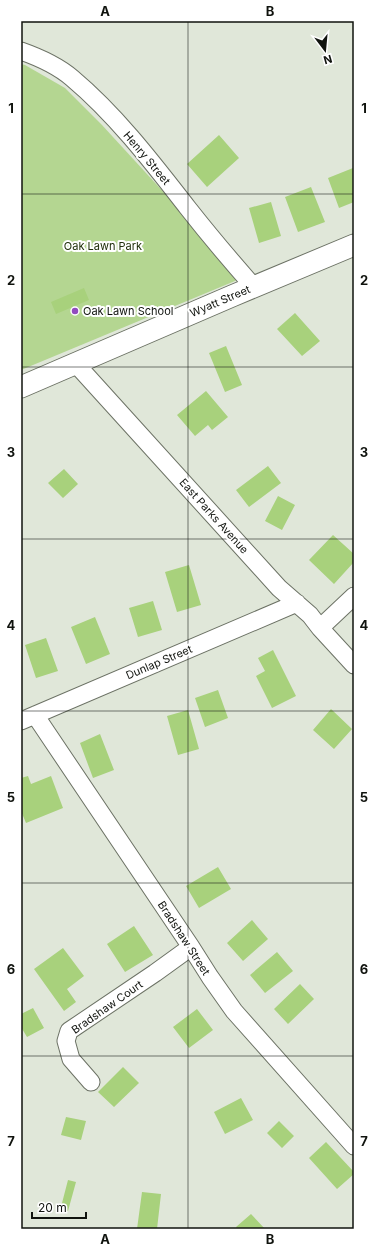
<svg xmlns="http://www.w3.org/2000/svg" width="375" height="1250" font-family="Inter,sans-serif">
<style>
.green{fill:#b4d691}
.building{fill:#a8d17c}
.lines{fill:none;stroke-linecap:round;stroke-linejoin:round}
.minor-casing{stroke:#6c7265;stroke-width:19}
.tertiary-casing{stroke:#6c7265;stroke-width:23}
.minor{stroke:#fff;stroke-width:17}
.tertiary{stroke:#fff;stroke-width:21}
.grid{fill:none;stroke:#10130e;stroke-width:1;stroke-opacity:0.55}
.poi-dot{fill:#914bbf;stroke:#fff;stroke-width:1.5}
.labels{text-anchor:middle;stroke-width:4;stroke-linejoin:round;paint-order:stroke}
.street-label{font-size:11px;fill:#10130e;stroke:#fff}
.park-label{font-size:11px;fill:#202f0c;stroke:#fff}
.poi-label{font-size:11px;fill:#10130e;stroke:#fff;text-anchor:start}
.neatline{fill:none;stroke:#10130e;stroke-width:1.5}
.grid-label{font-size:13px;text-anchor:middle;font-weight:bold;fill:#10130e}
</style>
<rect width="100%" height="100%" fill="#e0e7d9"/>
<path class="green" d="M21,64L25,65L65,88L102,125L235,270L238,278L235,281L21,370Z"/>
<path class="building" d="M219,135L239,158L207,187L187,164Z
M353,168L354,202L339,208L328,178Z
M311,187L325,222L298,232L285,197Z
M271,202L281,236L259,243L249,208Z
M84,288L89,300L56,314L51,302Z
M295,313L320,341L302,356L277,329Z
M226,346L242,385L225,392L209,353Z
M206,391L228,417L212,430L208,425L195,436L177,415Z
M268,466L281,483L249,507L236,490Z
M64,469L78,484L63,498L48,483Z
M278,496L295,505L282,530L265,521Z
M333,535L354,554V562L334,584L309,560Z
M189,565L201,605L177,612L165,572Z
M153,601L162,630L138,637L129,608Z
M95,617L110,654L86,664L71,627Z
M46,638L58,671L36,678L25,645Z
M273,650L296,696L272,708L256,676L265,671L258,658Z
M218,690L228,718L205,727L195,698Z
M331,709L352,729L334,749L313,730Z
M188,710L199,749L178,755L167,716Z
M100,734L114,770L93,778L80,743Z
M28,776L31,784L51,776L63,808L26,823L21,811V778Z
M218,867L231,889L199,908L186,886Z
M252,920L268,939L243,961L227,943Z
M134,926L153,955L125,972L107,944Z
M63,948L84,976L67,989L76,1002L64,1011L34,969Z
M277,952L293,971L265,993L250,975Z
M300,984L314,999L288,1024L274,1009Z
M33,1008L44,1028L27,1037L21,1027V1014Z
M197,1009L213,1030L189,1048L173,1027Z
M123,1067L139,1083L114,1107L98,1092Z
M241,1098L253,1120L225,1134L214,1112Z
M66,1117L86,1121L81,1140L61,1135Z
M279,1121L294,1136L282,1148L267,1133Z
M326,1142L354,1172V1174L337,1189L309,1158Z
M68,1180L76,1182L68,1211L63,1210L65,1204L62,1203Z
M142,1192L161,1194L157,1229H137Z
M251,1214L265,1229H237L236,1227Z"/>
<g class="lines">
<defs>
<path id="minor" d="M21,51C38,57 58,66 72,78C116,115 152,162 187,207C209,235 231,261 254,287
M76,364L279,588L310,615L320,628L354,665
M320,628L354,596
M35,715L191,947L210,977L234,1011L354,1146
M21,721L297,603
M91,1082L71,1059L66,1041L69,1031L155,973L191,947"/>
<path id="tertiary" d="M21,387L232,296L354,245"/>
</defs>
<use href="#minor" class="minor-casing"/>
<use href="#tertiary" class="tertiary-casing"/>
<use href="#minor" class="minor"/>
<use href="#tertiary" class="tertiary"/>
</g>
<path class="grid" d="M188,21V1229M21,194H354M21,367H354M21,539H354M21,711H354M21,883H354M21,1056H354"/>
<circle class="poi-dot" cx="75" cy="311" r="4"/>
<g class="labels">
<g class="street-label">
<text transform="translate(147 158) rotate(50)" y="4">Henry Street</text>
<text transform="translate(220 301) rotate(-23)" y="4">Wyatt Street</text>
<text transform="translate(214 516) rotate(48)" y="4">East Parks Avenue</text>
<text transform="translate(159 662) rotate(-23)" y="4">Dunlap Street</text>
<text transform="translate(184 938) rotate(57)" y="4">Bradshaw Street</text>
<text transform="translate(107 1007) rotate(-35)" y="4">Bradshaw Court</text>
</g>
<g class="park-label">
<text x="103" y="250">Oak Lawn Park</text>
</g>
<g class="poi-label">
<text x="83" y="315">Oak Lawn School</text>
</g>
</g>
<rect width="375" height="1250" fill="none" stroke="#ffffff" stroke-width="44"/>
<g transform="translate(325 50) rotate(164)" stroke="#ffffff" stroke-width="3" paint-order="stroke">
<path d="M0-3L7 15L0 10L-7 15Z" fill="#10130e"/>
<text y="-6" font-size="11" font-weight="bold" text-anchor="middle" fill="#10130e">N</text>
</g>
<path d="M32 1212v6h54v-6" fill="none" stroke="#10130e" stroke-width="2"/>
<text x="38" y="1212" font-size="12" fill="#10130e" stroke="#ffffff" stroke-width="3" paint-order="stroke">20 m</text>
<rect x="22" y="22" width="331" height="1206" class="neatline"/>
<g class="grid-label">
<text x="105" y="16">A</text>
<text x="270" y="16">B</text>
<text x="11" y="113">1</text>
<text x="364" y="113">1</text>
<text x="11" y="285">2</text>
<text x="364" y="285">2</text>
<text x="11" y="457">3</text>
<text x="364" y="457">3</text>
<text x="11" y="630">4</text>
<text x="364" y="630">4</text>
<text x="11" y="802">5</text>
<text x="364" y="802">5</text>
<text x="11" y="974">6</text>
<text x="364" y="974">6</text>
<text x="11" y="1146">7</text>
<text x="364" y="1146">7</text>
<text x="105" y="1244">A</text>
<text x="270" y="1244">B</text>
</g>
</svg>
